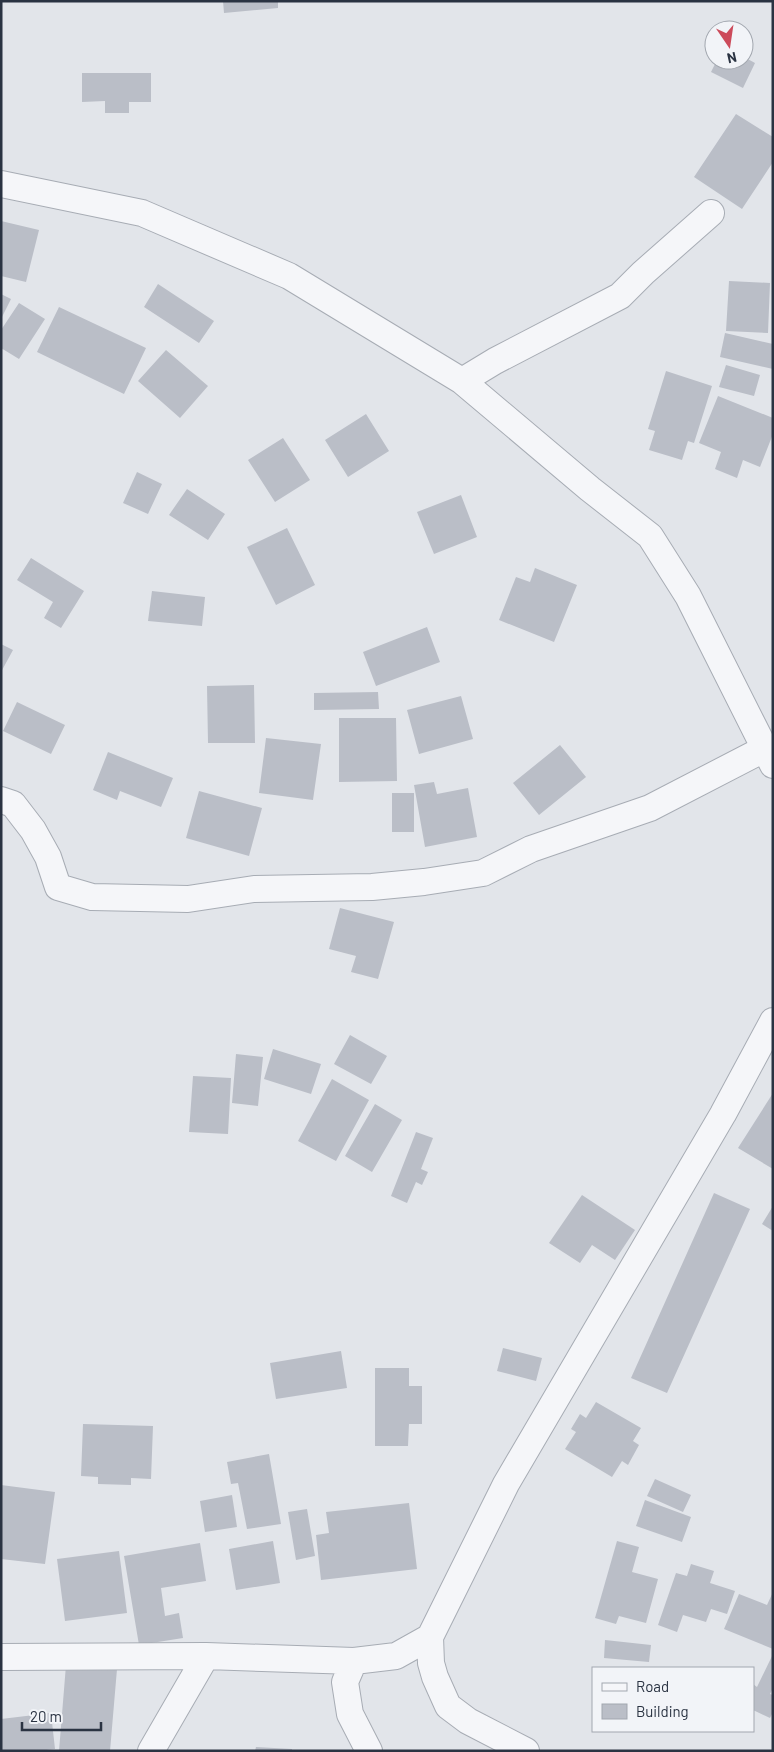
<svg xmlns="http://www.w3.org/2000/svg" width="774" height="1752" font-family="Barlow,sans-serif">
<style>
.building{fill:#babec7}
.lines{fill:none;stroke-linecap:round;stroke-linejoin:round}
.street-casing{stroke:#a7acb4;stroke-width:28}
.street{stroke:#f5f6f9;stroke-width:26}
</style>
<rect width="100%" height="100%" fill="#e2e5ea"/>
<path class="building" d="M223,1H278V8L224,13Z
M744,57L755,63L743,88L711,72L717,60H744Z
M82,73H151V102H129V113H105V101L82,102Z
M736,114L773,137V162L742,209L694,177Z
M1,221L39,230L26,282L1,276Z
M729,281L770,283L768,333L726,331Z
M158,284L214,321L199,343L144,307Z
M1,294L11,299L1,319Z
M19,303L45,319L19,359L1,348V330Z
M59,307L146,348L124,394L37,352Z
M725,333L773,344V369L720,357Z
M166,350L208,386L180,418L138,381Z
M726,365L760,375L754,396L719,387Z
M666,371L712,386L694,443L688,441L682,460L649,450L655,431L648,429Z
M718,396L773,418V434L760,467L743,460L737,478L715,469L721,452L699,443Z
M366,414L389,451L348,477L325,440Z
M283,438L310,480L275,502L248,460Z
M137,472L162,484L148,514L123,503Z
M187,489L225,514L208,540L169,515Z
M461,495L477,537L434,554L417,512Z
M287,528L315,585L276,605L247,547Z
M31,558L84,591L61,628L44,618L53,602L17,580Z
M535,568L577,585L554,642L499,620L516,577L530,582Z
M152,591L205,597L202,626L148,621Z
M427,627L440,662L376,686L363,652Z
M1,644L13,650L1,672Z
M254,685L255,743H208L207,686Z
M378,692L379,709L314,710V693Z
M461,696L473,739L419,754L407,710Z
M17,702L65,725L51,754L3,731Z
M339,718H396L397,781L339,782Z
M266,738L321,744L313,800L259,793Z
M560,745L586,777L539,815L513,783Z
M108,752L173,778L161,807L120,791L117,800L93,790Z
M434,782L437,794L468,788L477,837L425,847L414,785Z
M199,791L262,808L249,856L186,838Z
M392,793H414V832H392Z
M340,908L394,922L378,979L351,972L356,956L329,949Z
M350,1035L387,1056L371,1084L334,1064Z
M273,1049L321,1064L311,1094L264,1079Z
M236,1054L263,1057L258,1106L232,1103Z
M193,1076L231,1078L228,1134L189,1132Z
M332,1079L369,1100L336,1161L298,1141Z
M773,1093V1169L738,1148Z
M375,1104L402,1120L372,1172L345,1156Z
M416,1132L433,1138L421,1169L428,1172L422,1185L416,1182L407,1203L391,1196Z
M714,1193L750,1209L667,1393L631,1378Z
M582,1195L635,1230L615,1260L592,1245L580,1263L549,1243Z
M773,1206V1231L762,1224Z
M503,1348L542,1358L536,1381L497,1371Z
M341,1351L347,1388L276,1399L270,1363Z
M375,1368H409V1386H422V1424H409L408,1446H375Z
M596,1402L641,1428L633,1441L639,1445L628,1465L622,1461L612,1477L565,1449L576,1432L571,1429L580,1414L586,1418Z
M83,1424L153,1426L151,1479L131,1478V1485L98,1484V1477L81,1476Z
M269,1454L281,1524L247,1529L238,1483L231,1484L227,1462Z
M655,1479L691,1495L683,1512L647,1496Z
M1,1485L55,1492L45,1564L1,1559Z
M232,1495L237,1527L205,1532L200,1501Z
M645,1500L691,1517L682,1542L636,1526Z
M409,1503L417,1569L321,1580L316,1535L329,1533L326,1512Z
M307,1509L315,1556L296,1560L288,1512Z
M273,1541L280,1583L236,1590L229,1549Z
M617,1541L639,1547L632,1572L658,1579L646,1623L619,1616L616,1624L595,1618Z
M200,1543L206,1581L161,1588L165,1616L179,1613L183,1638L139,1645L124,1556Z
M119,1551L127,1613L65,1621L57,1559Z
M691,1564L714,1571L710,1583L735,1591L727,1614L711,1609L706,1622L683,1615L677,1632L658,1625L676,1573L687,1576Z
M773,1592V1649L724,1629L739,1594L767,1605Z
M605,1640L651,1645L649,1662L604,1658Z
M773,1654V1688L770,1694L773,1695V1712L770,1718L753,1710V1684L757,1687Z
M66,1665L117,1669L110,1751H59Z
M51,1713L55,1749L38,1751H1V1719Z
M256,1747L292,1749V1751H255Z"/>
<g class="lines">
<defs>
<path id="street" d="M1,184L142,213L289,276L462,381L590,489L650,536L688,596L773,765
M462,381L495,361L620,296L643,273L711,213
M1,800L13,804L33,830L48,857L58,887L92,897L188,899L254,889L372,887L424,882L483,873L531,849L650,808L764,749
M430,1637L431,1663L435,1677L448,1706L468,1721L526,1751
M1,1657L206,1656L354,1661L396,1656L430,1637L506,1484L723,1114L773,1021
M354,1661L345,1682L350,1714L369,1751
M151,1751L206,1656"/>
</defs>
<use href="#street" class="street-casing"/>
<use href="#street" class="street"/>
</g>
<rect width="774" height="1752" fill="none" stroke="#2a3342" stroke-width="5"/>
<rect x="592" y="1667" width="162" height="65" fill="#f2f4f8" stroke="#a2a7af"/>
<rect x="602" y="1683" width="25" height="8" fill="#f5f6f9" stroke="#a2a7af"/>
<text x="636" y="1692" font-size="15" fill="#2a3342">Road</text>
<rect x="602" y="1704" width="25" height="15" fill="#babec7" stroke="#a2a7af"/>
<text x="636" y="1717" font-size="15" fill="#2a3342">Building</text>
<g transform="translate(729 45) rotate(167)"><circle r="24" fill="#f2f4f8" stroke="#a2a7af"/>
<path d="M0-4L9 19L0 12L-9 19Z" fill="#cc4b5b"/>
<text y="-8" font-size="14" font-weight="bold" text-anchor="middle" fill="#2a3342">N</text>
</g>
<path d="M22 1722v8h79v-8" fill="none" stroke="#2a3342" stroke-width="2.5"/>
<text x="30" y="1722" font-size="15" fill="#2a3342" stroke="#f2f4f8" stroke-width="4" paint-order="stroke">20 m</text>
</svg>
